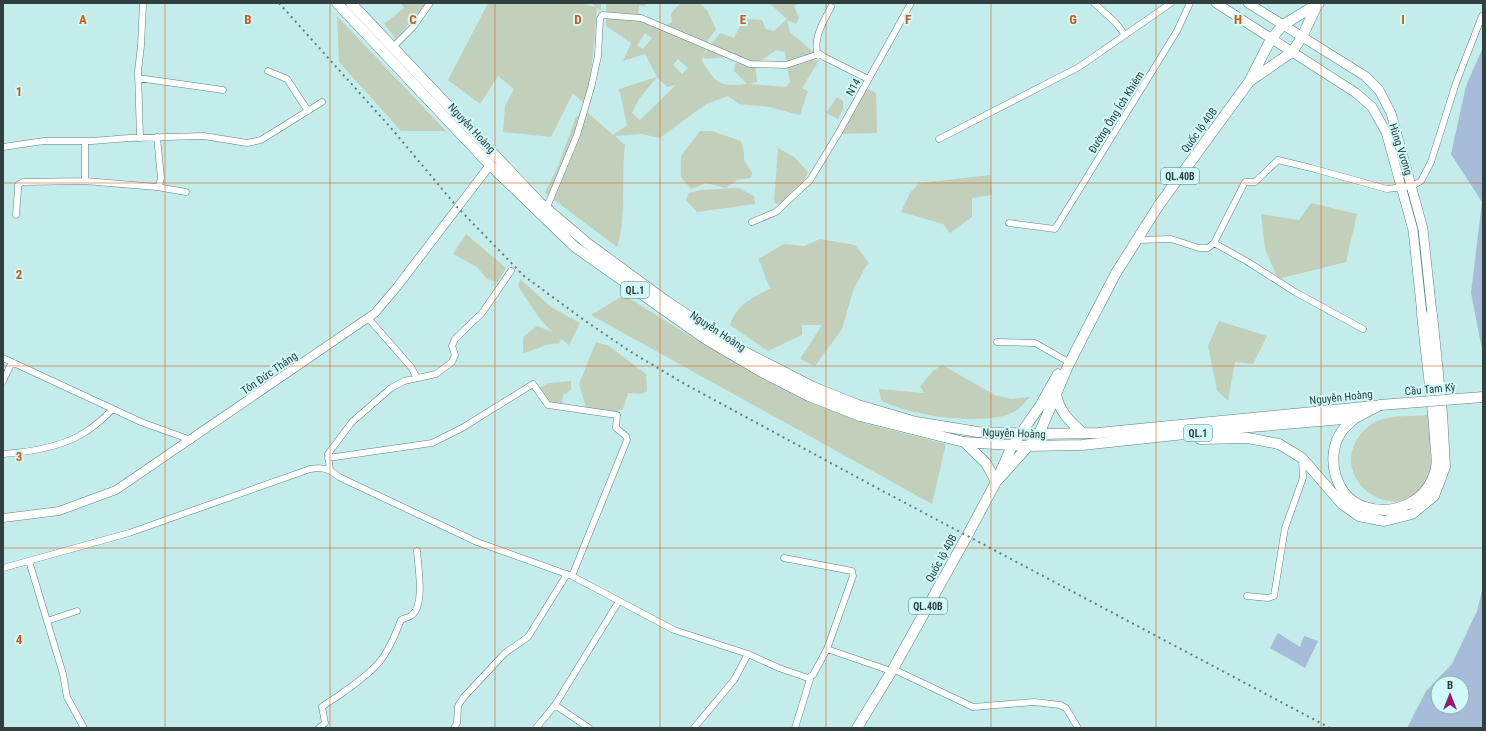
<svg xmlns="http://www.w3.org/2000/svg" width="1486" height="731" font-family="'Roboto Condensed',sans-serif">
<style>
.green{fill:#c2d0bb;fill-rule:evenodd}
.water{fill:#a6bcd8;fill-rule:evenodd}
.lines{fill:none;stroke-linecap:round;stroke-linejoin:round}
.minor-casing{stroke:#5d8383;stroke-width:7}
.tertiary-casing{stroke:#5d8383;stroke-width:9}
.secondary-casing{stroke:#5d8383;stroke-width:10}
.trunk-casing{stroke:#5d8383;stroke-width:11}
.minor{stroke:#fff;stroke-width:6}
.tertiary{stroke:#fff;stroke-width:8}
.secondary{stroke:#fff;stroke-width:9}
.trunk{stroke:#fff;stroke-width:10}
.rail{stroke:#637b7b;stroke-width:2;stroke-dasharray:2 4;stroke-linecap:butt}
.trunk-bridge-casing{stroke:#5d8383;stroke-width:11;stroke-linecap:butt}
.trunk-bridge{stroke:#fff;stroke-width:10}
.grid{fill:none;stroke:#d65611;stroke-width:1;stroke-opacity:0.55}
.labels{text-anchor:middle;stroke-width:4;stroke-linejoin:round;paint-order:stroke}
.shield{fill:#d0f9f9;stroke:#607878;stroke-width:1}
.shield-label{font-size:10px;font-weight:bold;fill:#304040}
.street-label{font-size:11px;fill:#304040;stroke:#d0f9f9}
.grid-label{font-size:13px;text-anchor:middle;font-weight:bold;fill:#d65611;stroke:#d0f9f9;stroke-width:4;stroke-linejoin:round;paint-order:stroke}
</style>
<rect width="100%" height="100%" fill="#c3eceb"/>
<path class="green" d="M401,3H427L396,39L384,24L404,8Z
M488,3H579L596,7L591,3H601V10L597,8L588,108L573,93L551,137L503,132L505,106L514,89L498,76L480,104L448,80Z
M606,3H648L644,6L639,5L638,13L661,28L672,22L671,14C679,1 684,3 699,3L707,10L716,29L708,40L704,54L720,33L734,38L740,26L747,19L762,20L766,29L774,31L787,19L769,3H799L794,6L799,18L796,24L787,20L790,32L819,57L811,63L820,59L802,88L808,91L800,115L769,107L739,104L728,96L706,104L660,138L641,134L615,136L625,145C621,177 627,219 617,247L545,193L558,166L576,117L587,112L613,135L627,125L619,89L657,77L645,54L623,61L631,43L606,26ZM645,33L652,38L643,49L637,45ZM776,50L785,52L790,82L786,87L749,84L757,82L755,65ZM703,56L705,59L725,57L739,62L735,64L734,71L747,84C718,87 716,83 702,61ZM678,59L688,68L682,74L673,65ZM657,77L667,87L676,85L640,120L632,113L639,99Z
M337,16L446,131H401L339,62Z
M867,88L876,93L877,133L838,134Z
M837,97L843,101V109L838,119L826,113Z
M700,131H712L741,141L744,152V160L752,173L751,178L737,180L726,188L706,183L691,189L681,177V156Z
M778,148L794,157L808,172L800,189L784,208L774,202Z
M990,175L992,195L972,198V217L950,233L943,224L901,212L910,193L919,183Z
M738,188L754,196L755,204L697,212L686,200L689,193L701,190Z
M1311,203L1357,214L1346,262L1278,279L1265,249L1261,214L1299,220Z
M466,234L506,268L498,282L487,279L477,267L453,254Z
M820,239L855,245L869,263L866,266L853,291L842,329L815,366L800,359L822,325H802V335L768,351L730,325C738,303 751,299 771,288C764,280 764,268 758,259L784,244L804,246Z
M520,279L551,307L580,323L569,345L561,339L559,344C545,342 536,351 523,353V337L537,326L553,332C538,320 529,302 518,286Z
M624,295L685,333L778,386L867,424L946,444L932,504L591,315Z
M1219,321L1267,336L1253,364L1235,362L1228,401L1217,390L1208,346Z
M596,342L609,346L646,374L647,391L642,394L628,393L623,409C614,413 604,411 594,413L586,407L579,384Z
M942,365L995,395L1011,399L1030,397C1026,401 1022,406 1017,410C992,428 906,416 881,400L879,389L924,393L920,386L933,371Z
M571,381V390L563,395L562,403L551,406L540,393V388L548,383Z
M1432,415C1432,426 1437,458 1435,467C1434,471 1430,476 1428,480C1401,529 1332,485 1356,441C1362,431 1371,422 1383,419C1398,415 1416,416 1432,415Z"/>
<path class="water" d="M1483,47V354L1471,293L1482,202L1451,154L1466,86Z
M1483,587V728H1407L1426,691L1452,664L1477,611ZM1438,683H1462V707H1438Z
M1278,633L1300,647L1304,636L1318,641L1305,668L1270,648Z"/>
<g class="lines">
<defs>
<path id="minor" d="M1094,3L1116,23L1125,35
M831,7C824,20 814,37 817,52L824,57L868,79
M393,47L413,27L430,3
M268,71L287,79L308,111
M138,78L223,90
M140,138L138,71L141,46L143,3
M939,139L1079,67L1171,3
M85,141V181
M3,147L44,141H92L129,138L204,136L247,143L261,140L322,102
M157,187L186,192
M547,207L577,135L591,88L598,56L600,19L602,15L641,18L750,64L786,65L819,54
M16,215L18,189V185L23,182L85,181L157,187L159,186L161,178L157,137
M752,222L776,212L810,180L838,134L911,3
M1009,223L1055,229L1177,31L1190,3
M1138,240L1171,239L1199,248H1208L1214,243L1245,182H1255L1278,160L1311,168L1387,189L1412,186L1421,181L1431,162L1456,83L1482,16
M1214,243L1248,262L1295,292L1363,329
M368,318L411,367L417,378
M997,342L1035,343L1065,360
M3,358L141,422L191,440
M3,381L12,362
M3,454C30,452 64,447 87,431C96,425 105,417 113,409
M328,458L432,443L462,428L533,384L548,405L617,415L616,428L626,436L627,440L572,576
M330,470L328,454L352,422L391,388L404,381L436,374L452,362L455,355L452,346L455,339L482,313L511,271
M784,558L852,571L853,576L827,649
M29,561L63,674L67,697L84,728
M3,568L129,533L310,469C323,467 330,469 339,477L477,542L572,576L674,630L748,654L779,668L808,678L813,675L827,649L891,671
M1247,596L1268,598L1274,596L1285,528L1303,478L1302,458
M47,621L77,611
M893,669L973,707L1034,702L1060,705L1066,708L1078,728
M555,705L589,728
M319,728L325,723L322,707C329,701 338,697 345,691C379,667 386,659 401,620C404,618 409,618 412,615C425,605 418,566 417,551
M454,728L457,723L458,706L463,698L505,653L528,637L567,574
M536,728L555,705L619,601
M694,728L734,680L748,654
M795,728L811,676"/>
<path id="tertiary" d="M3,518L59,511L116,490L375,313L397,287L490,165"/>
<path id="secondary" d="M1216,3L1356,93L1372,107L1386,132L1413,230L1422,314
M1248,3L1365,76L1379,90L1391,113L1406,167L1423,229L1432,314"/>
<path id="trunk" d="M337,3L490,165L575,247L704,338L760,371L809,396L860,416L964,442L1027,446L1082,445L1250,427L1355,418L1380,405
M351,3L540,203L587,243L666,301L737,348L813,387L858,405L916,422L978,432L1039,434L1098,433L1374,406
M1250,81L1292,52L1302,37L1318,3
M1056,393C1058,410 1070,422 1083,433
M1355,418C1350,423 1343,428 1340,434C1325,459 1336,498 1365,507C1396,517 1429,500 1436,468C1438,459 1435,447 1435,438C1432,396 1426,355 1422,314
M1200,439L1248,438L1279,444L1302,458L1342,504L1359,516L1384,521L1412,514L1434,496L1445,467L1442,413L1432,314
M964,442L986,463L996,482
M996,482L1039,434L1068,366L1091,321L1116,273L1159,205L1249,82L1271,39L1283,25L1319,3
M857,728L893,669L967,536L996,482L1012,446L1040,406L1058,374"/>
</defs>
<use href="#minor" class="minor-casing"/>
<use href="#tertiary" class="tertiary-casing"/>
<use href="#secondary" class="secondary-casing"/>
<use href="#trunk" class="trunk-casing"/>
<use href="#minor" class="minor"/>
<use href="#tertiary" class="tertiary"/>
<use href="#secondary" class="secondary"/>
<use href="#trunk" class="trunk"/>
<path class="rail" d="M279,3L391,128L458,208L524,276L584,320L631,352L683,383L877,488L1330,728"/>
<defs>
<path id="trunk-bridge" d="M1380,405L1483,397"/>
</defs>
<use href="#trunk-bridge" class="trunk-bridge-casing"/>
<use href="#trunk-bridge" class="trunk-bridge"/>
</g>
<path class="grid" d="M165,3V728M330,3V728M495,3V728M660,3V728M826,3V728M991,3V728M1156,3V728M1321,3V728M3,183H1483M3,366H1483M3,548H1483"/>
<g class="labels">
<g class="shield">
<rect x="1161" y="168" width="38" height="16" rx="3"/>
<rect x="621" y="282" width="28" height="16" rx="3"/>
<rect x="1184" y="425" width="28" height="16" rx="3"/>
<rect x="909" y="598" width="38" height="16" rx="3"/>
</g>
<g class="shield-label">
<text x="1180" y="180">QL.40B</text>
<text x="635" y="294">QL.1</text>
<text x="1198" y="437">QL.1</text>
<text x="928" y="610">QL.40B</text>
</g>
<g class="street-label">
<text transform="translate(853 87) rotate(-61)" y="4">N14</text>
<text transform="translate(1116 112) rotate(-58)" y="4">Đường Ông Ích Khiêm</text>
<text transform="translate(472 128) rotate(47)" y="4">Nguyễn Hoàng</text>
<text transform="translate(1199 130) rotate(-54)" y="4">Quốc lộ 40B</text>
<text transform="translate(1401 149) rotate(72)" y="4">Hùng Vương</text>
<text transform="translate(718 331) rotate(33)" y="4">Nguyễn Hoàng</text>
<text transform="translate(269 373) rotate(-35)" y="4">Tôn Đức Thắng</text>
<text transform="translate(1430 389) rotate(-5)" y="4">Cầu Tam Kỳ</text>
<text transform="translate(1341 397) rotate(-6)" y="4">Nguyễn Hoàng</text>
<text transform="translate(1014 433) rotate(2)" y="4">Nguyễn Hoàng</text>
<text transform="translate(941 558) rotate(-61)" y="4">Quốc lộ 40B</text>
</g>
</g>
<g class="grid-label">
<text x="83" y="24">A</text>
<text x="248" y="24">B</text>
<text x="413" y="24">C</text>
<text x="578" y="24">D</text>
<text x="743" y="24">E</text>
<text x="908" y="24">F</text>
<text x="1073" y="24">G</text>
<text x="1238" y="24">H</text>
<text x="1403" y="24">I</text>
<text x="19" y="96">1</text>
<text x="19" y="279">2</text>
<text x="19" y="461">3</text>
<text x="19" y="644">4</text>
</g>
<rect width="1486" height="731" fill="none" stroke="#304040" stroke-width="8"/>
<g transform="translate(1450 695)"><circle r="19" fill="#d0f9f9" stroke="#90afaf"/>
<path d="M0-3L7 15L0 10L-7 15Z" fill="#98186f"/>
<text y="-6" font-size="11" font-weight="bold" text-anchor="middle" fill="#304040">B</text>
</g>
</svg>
